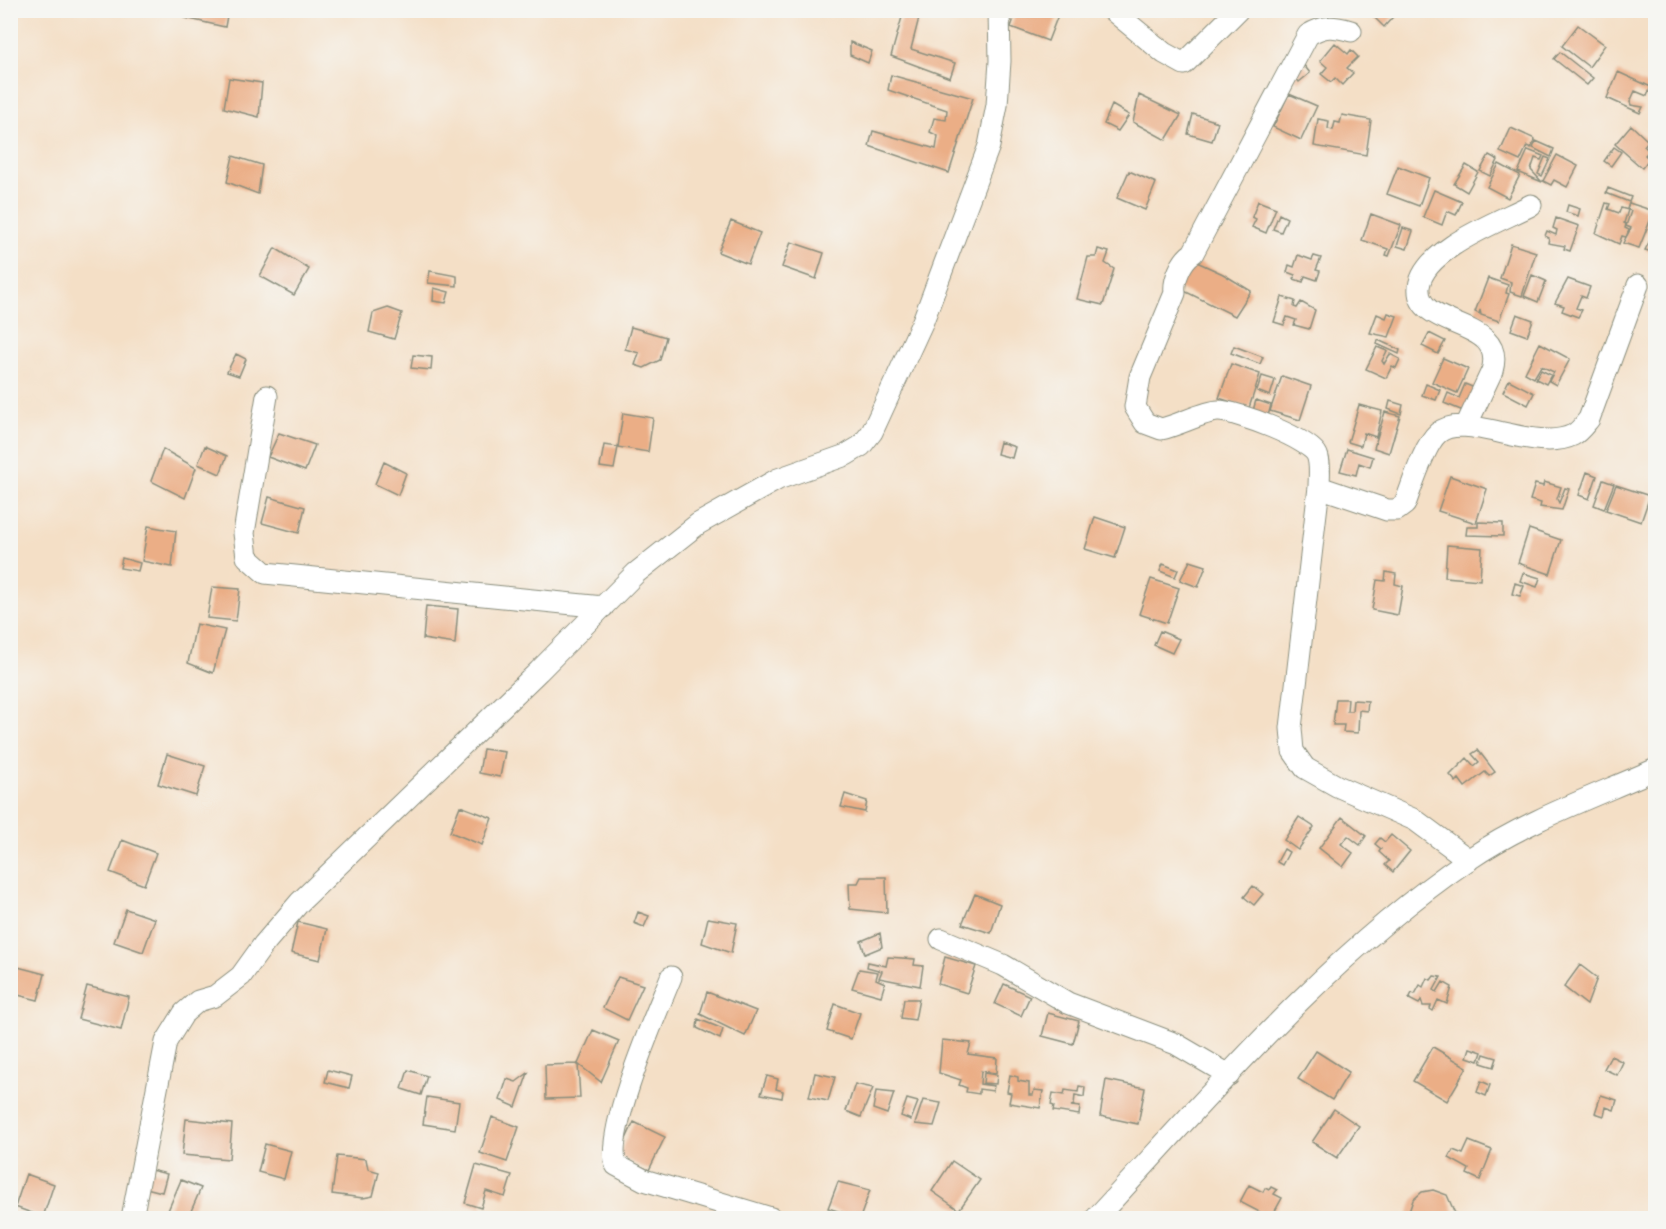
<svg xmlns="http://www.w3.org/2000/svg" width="1666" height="1229" font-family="'Playpen Sans',sans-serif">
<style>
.building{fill:#ebae86}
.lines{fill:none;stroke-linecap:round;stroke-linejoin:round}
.minor-casing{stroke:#8a8e7d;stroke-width:23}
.minor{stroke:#fff;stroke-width:21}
</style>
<rect width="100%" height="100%" fill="#f6f6f2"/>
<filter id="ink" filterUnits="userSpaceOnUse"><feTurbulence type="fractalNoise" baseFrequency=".0167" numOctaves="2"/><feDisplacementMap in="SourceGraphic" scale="12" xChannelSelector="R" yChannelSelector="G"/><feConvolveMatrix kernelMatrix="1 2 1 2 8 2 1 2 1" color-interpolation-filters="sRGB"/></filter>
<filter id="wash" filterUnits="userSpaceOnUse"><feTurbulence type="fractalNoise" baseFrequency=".008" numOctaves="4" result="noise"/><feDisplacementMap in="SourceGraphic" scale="24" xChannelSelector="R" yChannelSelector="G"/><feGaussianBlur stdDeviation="1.35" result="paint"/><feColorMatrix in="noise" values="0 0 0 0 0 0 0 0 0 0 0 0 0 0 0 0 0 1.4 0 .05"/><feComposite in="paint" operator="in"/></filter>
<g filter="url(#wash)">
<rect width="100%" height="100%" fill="#f4dfc6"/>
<g id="blocks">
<path class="building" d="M186,10H228L225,27L185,18Z
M904,10H921L911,49L955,63L950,78L891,56Z
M1017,10H1060L1048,41L1011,27Z
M1367,10H1399L1384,27Z
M1578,25L1605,45L1589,67L1562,46Z
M850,42L872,51L868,63L850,55Z
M1335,43L1348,54L1351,50L1358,57L1347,68L1353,73L1342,85L1335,78L1331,82L1321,74L1327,67L1320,61Z
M1560,52L1593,78L1587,85L1554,59Z
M1303,64L1310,73L1299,82L1292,73Z
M1618,72L1651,87L1647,96L1635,91L1630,102L1631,105L1643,107L1640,113L1607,98Z
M891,75L973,98L949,173L869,146L873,131L936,149L938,136L930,132L934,118L946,120L947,110L888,90Z
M229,78L262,83L259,117L224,108Z
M1289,94L1317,106L1301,140L1273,127Z
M1139,95L1181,115L1166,140L1133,122Z
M1112,105L1129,115L1118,131L1104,124Z
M1193,114L1218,122L1212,141L1188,134Z
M1342,115L1371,120L1366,155L1314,146L1318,119L1329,121L1328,129L1333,130L1335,122L1340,123Z
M1631,125L1648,141L1644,146L1649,151L1645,155L1649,159L1642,168L1615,144Z
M1511,128L1535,139L1531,148L1527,146L1520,161L1500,152Z
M1656,138V154L1651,158L1647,155L1651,151L1647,147Z
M1536,141L1554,149L1551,157L1533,148Z
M1614,147L1621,152L1611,166L1604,161Z
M1528,150L1543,156L1541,160L1535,158L1531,170L1542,182L1518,172Z
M1489,155L1498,160L1490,176L1480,171Z
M1557,155L1578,166L1567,187L1554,180L1551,185L1543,181Z
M233,156L262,165L258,194L227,182Z
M1545,157L1550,159L1542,176L1538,174Z
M1499,164L1520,175L1508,198L1487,187Z
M1466,165L1478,172L1467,192L1454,184Z
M1398,166L1429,178L1419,206L1387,194Z
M1129,171L1156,183L1145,210L1117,198Z
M1608,188L1631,197L1629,202L1606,193Z
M1434,190L1462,202L1456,215L1447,211L1442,225L1423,217Z
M1258,201L1276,208L1266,233L1252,227L1256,219L1252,217Z
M1606,203L1610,204L1608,209L1619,213L1621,208L1628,210L1624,223L1626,224L1625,228L1629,230L1626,237L1622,236L1619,244L1596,233Z
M1629,203L1654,211L1639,248L1623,243L1631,228L1626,226L1631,211L1627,209Z
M1568,205L1580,209L1578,216L1566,212Z
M1279,214L1287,218L1281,232L1273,229Z
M1371,214L1401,225L1389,256L1386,255L1388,249L1362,240Z
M1556,218L1579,226L1570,251L1564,249L1565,246L1548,243L1549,238L1545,236L1547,231L1556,235L1557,230L1553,228Z
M731,221L760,233L748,264L718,252Z
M1403,228L1413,231L1407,249L1397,246Z
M1656,229V253L1645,250Z
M791,242L824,253L816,279L782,267Z
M1511,244L1536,252L1522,296L1510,292L1511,282L1500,278Z
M275,248L309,269L294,295L260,276Z
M1098,249L1109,252L1105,263L1114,269L1103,305L1077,299L1088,257H1096Z
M1298,255L1312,260L1314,256L1321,258L1316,270L1320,271L1317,280L1305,276L1303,282L1294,279L1295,275L1287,272L1289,265L1294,267Z
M1186,257L1223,274L1251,291L1235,316L1174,286Z
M430,271L457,276V286L428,283Z
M1532,275L1546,281L1538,302L1524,296Z
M1488,278L1508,285L1506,293L1509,294L1499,321L1481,315L1480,310L1479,314L1475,312Z
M1568,279L1590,287L1586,298L1581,296L1576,308L1582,310L1578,317L1562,311L1564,306L1555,303Z
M434,288L449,292L446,303L433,301Z
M1282,297L1295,301L1294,307L1297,308L1301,302L1315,310L1309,329L1294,325L1296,320L1287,317L1284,325L1274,322Z
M388,308L402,313L394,339L369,332L373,313Z
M1388,313L1397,316L1389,337L1370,333L1377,314L1386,318Z
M1517,314L1533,320L1527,336L1511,330Z
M631,327L666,337L660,360L644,368L635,365L639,353L625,349Z
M1429,333L1445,341L1438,354L1422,346Z
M1378,340L1400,350L1399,354L1377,344Z
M1540,343L1570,359L1556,385L1549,381L1554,372L1541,366L1534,378L1525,373Z
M1234,346L1263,357L1260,364L1231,353Z
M1377,347L1387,351L1382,361L1384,364L1390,354L1400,359L1396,368L1392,366L1386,378L1366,369Z
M236,354L246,359L239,376L227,372Z
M413,355L432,357L431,370L411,368Z
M1443,358L1468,369L1457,393L1432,382Z
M1231,364L1260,374L1249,408L1219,398Z
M1541,370L1551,375L1546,384L1536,379Z
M1262,376L1275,380L1270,396L1257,391Z
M1282,376L1311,386L1300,420L1270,411Z
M1509,380L1534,393L1528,405L1503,392Z
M1426,384L1440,390L1436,400L1422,395Z
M1465,384L1477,389L1468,413L1444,403L1448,393L1459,398Z
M1256,400L1271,405L1266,423L1251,418Z
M1390,401L1403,405L1401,414L1388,409Z
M1359,405L1382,411L1376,437L1364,433L1361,446L1348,442Z
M1385,412L1400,416L1389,453L1374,448Z
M623,413L653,418L648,452L618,447L614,469L600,467L604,445L618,447Z
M279,433L315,445L305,471L268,457Z
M1000,442L1015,447L1012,458L997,454Z
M205,446L227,456L220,474L198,464Z
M163,449L196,468L185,498L151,481Z
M1347,449L1373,457L1370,467L1359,463L1356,475L1340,471Z
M384,462L406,473L398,495L375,484Z
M1587,472L1597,476L1589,499L1579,495Z
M1450,476L1487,489L1476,523L1438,511Z
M1603,480L1614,484L1604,509L1594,505Z
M1544,482L1561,487L1557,499L1559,503L1565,488L1569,489L1562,510L1540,507L1541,503L1530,500L1535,484L1543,486Z
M1616,485L1650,496L1641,522L1606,510Z
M269,497L305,507L299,533L262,523Z
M1095,517L1125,527L1115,558L1085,549Z
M1478,522L1503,523V536L1466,535L1467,527H1478Z
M148,526L176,531L172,567L142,561Z
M1529,529L1561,540L1550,574L1518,563Z
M1447,545L1482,548L1480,580L1445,577Z
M122,558L140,563L138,571L120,568Z
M1190,561L1206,566L1198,587L1180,580Z
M1163,564L1178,570L1175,577L1160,571Z
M1386,572L1396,574L1395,584L1403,586L1398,615L1372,610L1377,580L1385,581Z
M1523,573L1540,578L1537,587L1520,581Z
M1151,579L1179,588L1167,623L1139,614Z
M1515,583L1524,586L1520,596L1512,594Z
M212,587L240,589L236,621L207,618Z
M426,606L458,609L455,644L423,639Z
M196,624L225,630L213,673L188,663Z
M1160,631L1179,639L1172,653L1154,645Z
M1336,699H1348L1347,711H1352L1353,700L1368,701L1367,711L1359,710L1358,733L1343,732L1344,725H1333Z
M483,749L505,752L500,777L479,773Z
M1478,750L1495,772L1489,776L1485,772L1465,787L1459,779L1456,782L1450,775L1467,758L1474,766L1479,762L1472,754Z
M167,754L205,766L196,796L158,784Z
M845,794L867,801L865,812L841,807Z
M460,806L492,818L482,845L450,832Z
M1299,817L1314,827L1298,850L1284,840Z
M1342,817L1366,836L1360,845L1348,836L1341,844L1353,853L1343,867L1319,848Z
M1391,835L1410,851L1393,872L1385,865L1389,861L1379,852L1381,849L1375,844L1380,838L1385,842Z
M122,840L156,853L144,885L110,872Z
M1284,849L1289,852L1282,865L1277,862Z
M861,877H886L887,913L850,909L849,883H858Z
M1253,886L1263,894L1254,905L1244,897Z
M975,894L1000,904L991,933L962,924Z
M126,909L155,919L143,952L114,942Z
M638,912L649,916L644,927L634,923Z
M708,918L737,923L731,953L702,943Z
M298,922L327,929L320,960L291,953Z
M880,933L882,947L865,954L861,941Z
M888,957L915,959L914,965L923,966L920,986L879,978L882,971L867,967L868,962L886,966Z
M945,957L976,966L967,993L938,984Z
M1580,965L1597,978L1587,1005L1564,987Z
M14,966L45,974L38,1000L10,993Z
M859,969L878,972L876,979L885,983L881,996L852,988Z
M1434,976L1441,977L1434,990L1437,992L1443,982L1452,987L1447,1004L1438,1000L1433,1011L1430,1009L1431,1006H1423L1421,1000L1419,1004L1409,999L1412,993L1415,994L1420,985L1423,987L1427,978L1431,980Z
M618,977L643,985L627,1020L603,1008Z
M1004,984L1030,996L1021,1016L995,1004Z
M87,986L129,997L121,1030L78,1019Z
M707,992L756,1011L745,1036L700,1014Z
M904,999H919L915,1020L901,1018Z
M835,1004L860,1013L851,1039L827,1031Z
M1048,1013L1079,1021L1073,1044L1042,1036Z
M698,1019L723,1029L720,1039L697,1028Z
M593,1030L619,1041L601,1082L578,1064L580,1098L546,1099L545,1065L578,1064Z
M942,1040L971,1043L968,1054L997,1058L996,1073L981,1071L980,1084L994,1086L993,1091L979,1089V1094L966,1092L967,1088L959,1085L961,1080L939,1073Z
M1433,1047L1467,1067L1447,1101L1413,1081Z
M1470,1048L1482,1052L1479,1061L1467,1057Z
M1316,1051L1349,1072L1332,1100L1298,1079Z
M1484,1054L1497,1058L1494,1067L1481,1063Z
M1611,1056L1623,1062L1617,1075L1604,1069Z
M328,1070L352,1076L349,1088L325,1082Z
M408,1070L427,1076L421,1095L402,1089Z
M528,1073L516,1107L500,1100L507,1079L516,1082Z
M815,1073L835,1077L828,1101L809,1097Z
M984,1073L997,1075L996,1084L983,1083Z
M1010,1075L1018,1077V1081L1029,1083V1095H1033L1034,1090L1043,1091L1040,1108L1009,1103L1011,1093L1007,1092Z
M767,1076L778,1079L776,1089L783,1091L782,1098L761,1094Z
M1106,1080L1145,1088L1138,1124L1100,1116Z
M1481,1081L1490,1085L1486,1096L1477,1092Z
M855,1084L873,1088L861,1117L846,1111Z
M1079,1086L1085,1087L1084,1097L1075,1095L1074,1105L1071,1106L1080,1107L1079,1115L1053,1111L1054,1106L1051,1105L1053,1093L1064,1095L1065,1090L1078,1092Z
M876,1091L894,1093L887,1114L873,1109Z
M1601,1095L1617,1100L1614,1110L1606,1107L1604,1116L1595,1113Z
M427,1097L459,1102L455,1129L423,1124Z
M907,1099L918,1102L911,1120L901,1116Z
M923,1100L941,1103L934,1126L915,1124Z
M1334,1109L1359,1126L1337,1158L1312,1142Z
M492,1117L519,1127L507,1162L480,1153Z
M186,1119L232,1124L229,1159L182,1155Z
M634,1122L665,1137L649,1170L618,1156Z
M1469,1141L1492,1150L1480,1180L1467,1174L1469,1169L1449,1158L1453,1150L1463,1154Z
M265,1144L291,1151L284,1179L258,1172Z
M337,1156L366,1159L368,1169L379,1172L373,1196L363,1198L332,1194Z
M952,1161L980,1180L959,1210L932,1191Z
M476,1165L512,1175L505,1197L486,1191L481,1208L465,1203Z
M151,1170L167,1174L162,1192L146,1188Z
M26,1174L54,1184L43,1217L15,1207Z
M181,1180L201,1188L188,1218L167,1213Z
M838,1182L870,1190L860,1218L828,1208Z
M1249,1185L1263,1192L1265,1188L1269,1190L1271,1187L1277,1190L1274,1194L1282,1198L1271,1218L1240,1202Z
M1433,1190L1447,1195L1457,1218H1407L1413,1200L1422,1192Z"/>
</g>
</g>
<g filter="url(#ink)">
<use href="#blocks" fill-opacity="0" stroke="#8a8e7d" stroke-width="1.5"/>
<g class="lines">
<defs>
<path id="minor" d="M1112,10L1164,53L1184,64L1238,10
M1351,31C1333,26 1324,25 1308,35L1193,253C1182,260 1173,280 1175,293L1140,377L1135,407L1145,423L1161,429C1177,426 1205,411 1218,411C1236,411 1310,439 1317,455C1321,464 1319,477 1319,487L1291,728L1293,751L1305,768L1337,786L1415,820L1469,860
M267,396L244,533L247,557L265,573L603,607
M1466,426L1492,371C1508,317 1415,331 1419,287C1423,249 1501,221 1531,205
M1319,487L1387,510H1397L1405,504C1412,486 1424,445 1438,433C1464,410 1535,454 1573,435C1579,432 1584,425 1589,419L1638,285
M941,939L1003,965L1068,1003L1176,1044L1229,1075
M671,977C656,1014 604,1132 616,1165L644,1180L771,1218
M132,1218L166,1042L184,1013L198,1001L215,996L241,976L264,944L300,902L539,671L636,573L698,524L778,479L846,455L861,446L872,432L923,321L989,146L997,105L1000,61L999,10
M1096,1218C1212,1093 1326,957 1468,860C1525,821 1593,797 1656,769"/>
</defs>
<use href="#minor" class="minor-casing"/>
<use href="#minor" class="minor"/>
</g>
</g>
<rect width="1666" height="1229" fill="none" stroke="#f6f6f2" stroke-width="36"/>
</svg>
